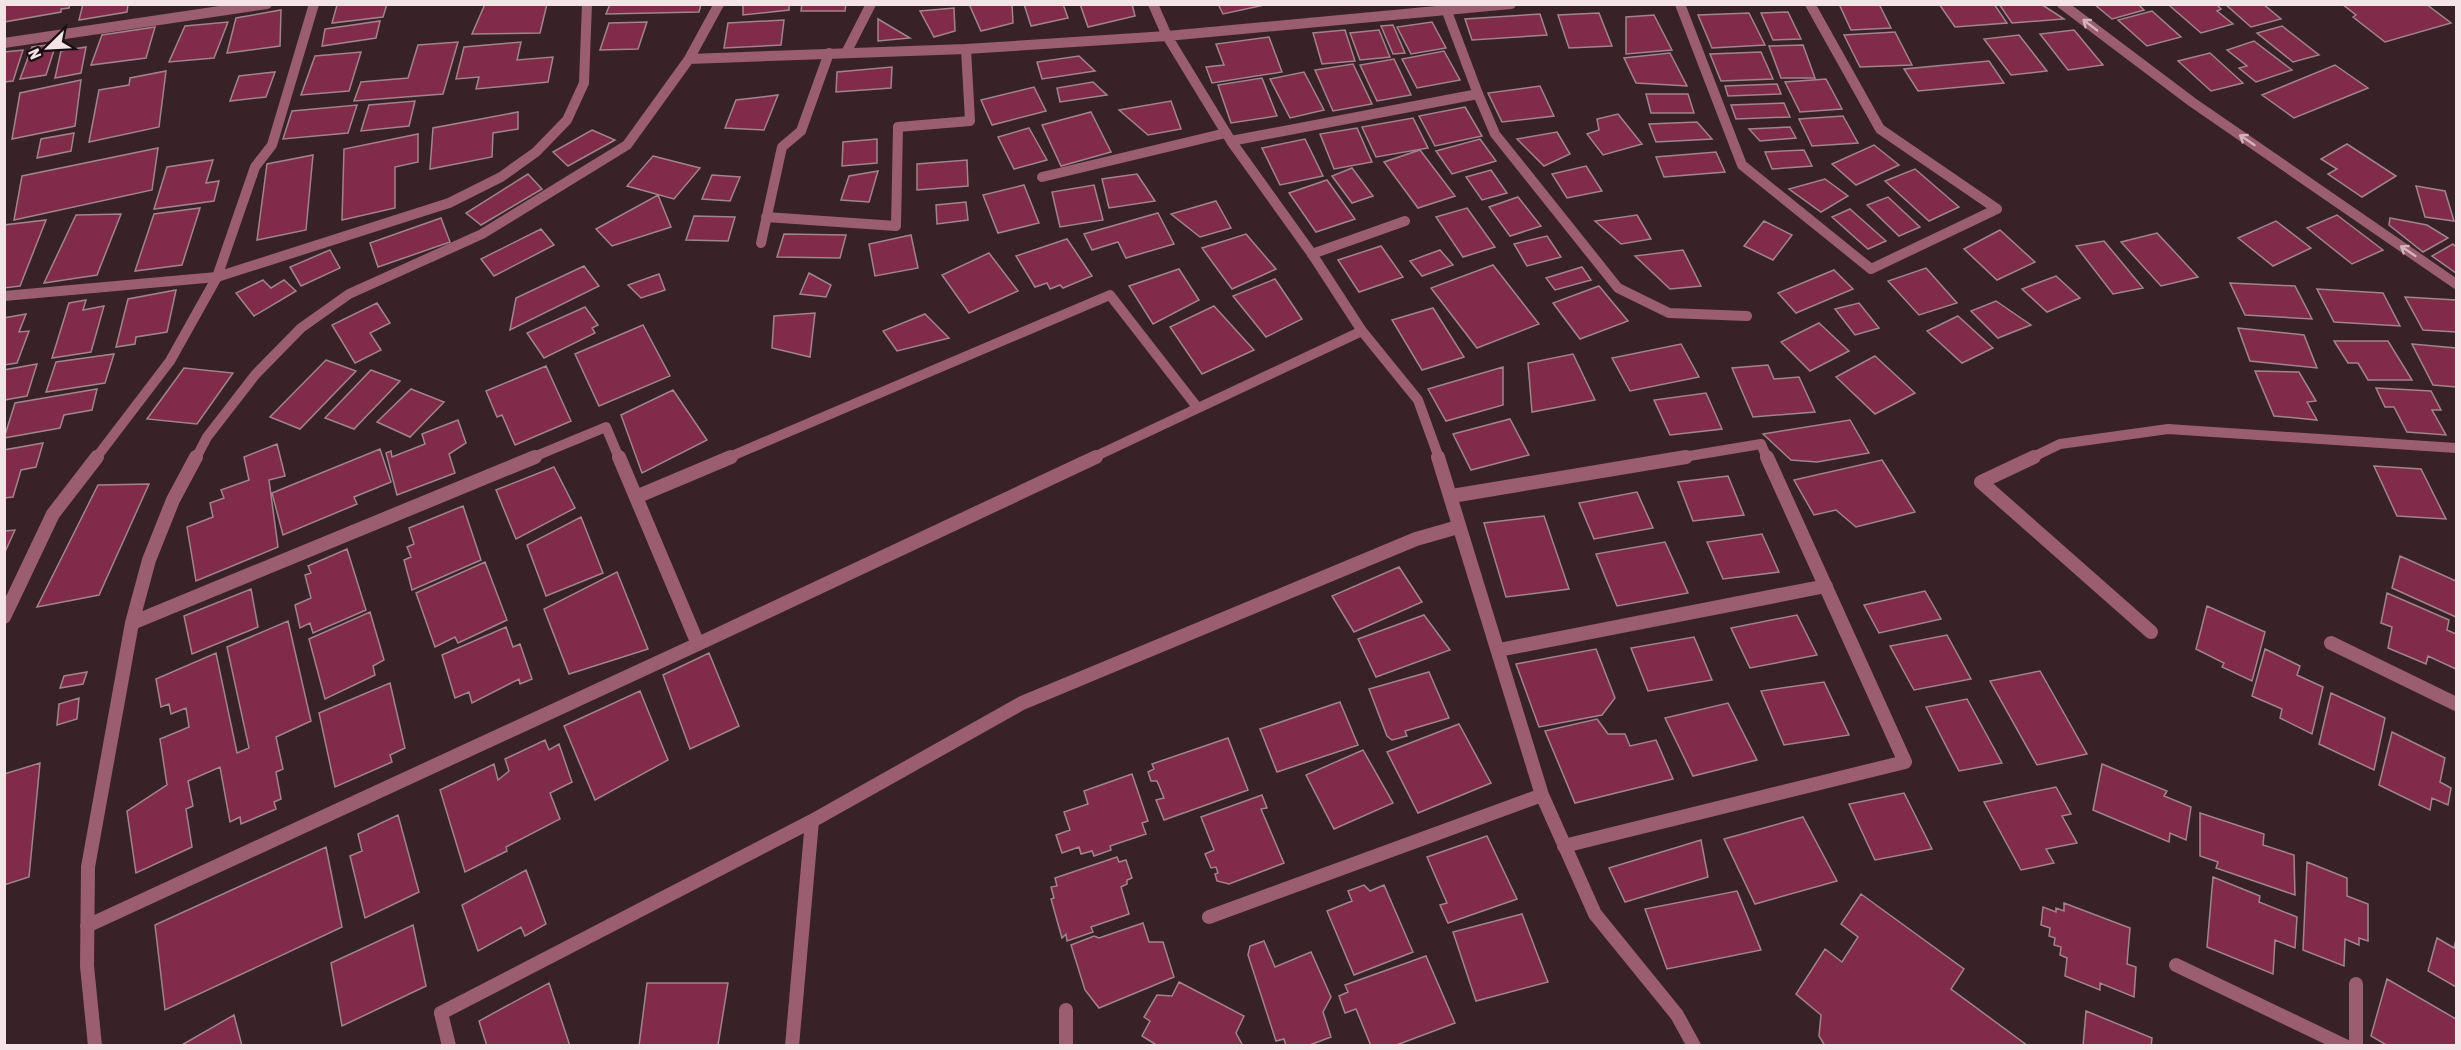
<svg xmlns="http://www.w3.org/2000/svg" width="2461" height="1050" font-family="'Asap Condensed',sans-serif">
<style>
.building{fill:#812b4b;stroke:#a1838b;stroke-width:1.5}
.lines{fill:none;stroke-linecap:round;stroke-linejoin:round}
.lane-far1{stroke:#9a5e70;stroke-width:10}
.lane{stroke:#9a5e70;stroke-width:14}
.street-far1{stroke:#9a5e70;stroke-width:10}
.street{stroke:#9a5e70;stroke-width:14}
.oneway{stroke:#d4b4bd}
</style>
<rect width="100%" height="100%" fill="#392128"/>
<path class="building" d="M4,4H70L69,8L61,9V12L4,22Z
M83,4H128L127,12L79,20Z
M387,4L383,17L332,23L337,5Z
M485,4H547L540,33L472,34Z
M610,4H701L699,12L606,14Z
M743,4H789V10L743,15Z
M802,4H846L845,11H801Z
M969,4H1012L1013,23L981,31Z
M1024,4H1063L1068,18L1031,26Z
M1080,4H1132L1135,16L1088,27Z
M1218,4H1269L1223,14Z
M1839,4H1879L1891,28L1851,30Z
M1939,4H1994L2007,23L1955,27Z
M1999,4H2041L2064,19L2012,23Z
M2094,4H2138L2144,10L2112,19Z
M2175,4H2216L2221,9L2217,11L2233,24L2201,33L2170,6Z
M2225,4H2263L2281,19L2251,27Z
M2342,4H2426L2451,23L2385,42L2353,17L2356,15Z
M954,8L955,31L934,37L920,11Z
M281,10L280,46L227,53L236,18Z
M2152,11L2181,37L2147,46L2118,20Z
M1788,12L1801,39L1773,40L1761,13Z
M1599,13L1612,46L1569,48L1558,15Z
M1749,13L1765,45L1712,48L1698,15Z
M1540,14L1547,35L1472,40L1465,19Z
M1654,15L1672,50L1626,54V17Z
M878,19L910,38L878,41Z
M784,20L781,45L724,48L728,23Z
M380,21L376,38L322,46L325,29Z
M228,22L214,58L169,62L185,26Z
M647,22L638,49L600,50L609,23Z
M1432,22L1446,48L1411,54L1397,27Z
M1393,25L1405,53L1393,54L1381,26Z
M2282,26L2319,55L2293,62L2257,33Z
M155,27L146,58L91,65L102,35Z
M1345,30L1355,61L1322,64L1313,33Z
M1379,30L1390,57L1360,60L1350,33Z
M2074,30L2103,65L2068,70L2040,34Z
M1895,32L1912,65L1860,67L1844,35Z
M2019,35L2047,71L2011,75L1984,39Z
M1269,37L1282,72L1212,83L1206,67L1224,65L1216,44Z
M2254,41L2292,70L2256,82L2239,68L2247,66L2227,50Z
M458,42L443,94L354,101L361,82L408,78L418,45Z
M521,42L517,60L553,57L548,82L476,89L479,77L456,79L464,47Z
M56,44L46,75L20,79L32,47Z
M1803,45L1815,78H1781L1769,46Z
M86,47L81,73L55,78L61,51Z
M23,50L13,81L4,82V52Z
M1444,51L1460,80L1417,88L1402,59Z
M361,52L349,91L301,95L315,56Z
M1761,52L1773,79L1721,81L1710,54Z
M1670,53L1687,86L1636,83L1624,58Z
M2210,53L2243,83L2211,91L2178,61Z
M1079,56L1095,71L1042,79L1037,62Z
M1394,59L1411,95L1377,101L1360,65Z
M1989,61L2004,83L1918,91L1904,69Z
M1353,64L1372,104L1333,111L1315,70Z
M2335,65L2368,88L2294,118L2262,95Z
M892,67L891,88L836,92L837,72Z
M166,71L159,127L89,142L99,90L129,85L130,78Z
M275,72L266,97L230,101L239,76Z
M1304,72L1324,110L1290,118L1270,79Z
M1262,78L1277,116L1231,123L1218,85Z
M1826,79L1842,109L1800,112L1785,82Z
M81,80L75,126L12,139L20,93Z
M1093,82L1107,95L1060,102L1057,88Z
M1777,84L1781,94L1728,96L1725,86Z
M1540,86L1554,116L1502,122L1488,93Z
M1034,87L1046,111L992,125L981,100Z
M1646,94H1688L1694,113H1651Z
M778,95L764,130L725,128L736,100Z
M415,101L409,126L361,131L369,105Z
M1171,101L1181,129L1148,135L1119,110Z
M1784,103L1790,117L1736,119L1731,105Z
M357,105L348,133L283,139L292,111Z
M1465,107L1482,136L1435,146L1419,116Z
M518,112V129L493,133L492,157L430,169L433,128Z
M1091,112L1111,152L1061,166L1042,125Z
M1618,114L1642,144L1603,155L1587,134L1599,130L1597,119Z
M1843,116L1858,143L1812,146L1799,119Z
M1413,118L1428,148L1376,157L1362,127Z
M1697,122L1712,139L1656,142L1649,124Z
M1790,127L1796,138L1760,141L1749,129Z
M1029,128L1047,160L1014,169L998,137Z
M1357,128L1372,162L1334,169L1320,134Z
M592,130L615,140L568,166L553,152Z
M1557,132L1570,154L1544,166L1517,139Z
M74,133L71,151L37,158L41,139Z
M418,134V162L395,167V208L342,220L344,149Z
M877,139V163L842,166L843,142Z
M1305,139L1323,176L1280,185L1262,148Z
M1480,139L1496,161L1452,174L1436,151Z
M2347,144L2396,176L2362,197L2328,174L2337,169L2321,159Z
M1874,145L1899,165L1856,185L1832,164Z
M158,148L152,190L14,220L22,176Z
M1420,150L1455,196L1418,208L1384,162Z
M1804,150L1812,166L1772,169L1765,152Z
M1716,152L1725,172L1664,177L1656,157Z
M313,155L306,230L257,240L267,164Z
M653,156L700,168L674,199L627,186Z
M213,160L206,183L219,181L214,201L154,209L167,167Z
M967,160L968,186L917,190V164Z
M1586,166L1602,191L1567,198L1552,174Z
M1352,168L1373,196L1352,203L1332,176Z
M1915,169L1959,207L1929,221L1885,181Z
M1491,170L1507,193L1482,200L1466,177Z
M878,171L869,202L841,200L849,176Z
M528,174L542,189L481,225L466,213Z
M1137,174L1155,201L1109,208L1102,179Z
M712,175L740,177L730,201L702,199Z
M1825,179L1848,196L1821,212L1789,189Z
M1327,180L1355,219L1316,232L1289,193Z
M1024,185L1039,223L998,233L983,195Z
M1094,185L1103,220L1060,227L1052,192Z
M2416,186L2445,191L2454,221L2425,217Z
M658,195L671,227L612,246L596,229Z
M1518,197L1541,226L1510,236L1489,207Z
M1888,197L1920,227L1899,236L1867,205Z
M1216,201L1231,228L1200,237L1171,214Z
M966,202L968,220L937,224L936,205Z
M200,208L182,265L135,271L154,214Z
M1467,208L1495,247L1463,257L1436,217Z
M1850,209L1886,241L1868,249L1832,217Z
M1158,213L1174,244L1126,258L1118,242L1092,250L1084,234Z
M121,214L97,275L44,283L76,215Z
M1637,215L1651,239L1621,244L1595,221Z
M2337,215L2383,250L2352,264L2307,228Z
M694,216L735,217L728,241L686,240Z
M441,218L450,242L378,267L370,243Z
M2390,218L2427,225L2448,238L2423,252L2389,225Z
M46,220L20,286L4,288V225Z
M1764,221L1792,235L1773,260L1744,246Z
M2276,221L2311,248L2273,266L2238,238Z
M541,229L554,245L494,276L481,259Z
M2000,230L2035,262L1997,280L1964,249Z
M2157,233L2198,277L2161,286L2121,242Z
M784,234L846,235L840,258L777,257Z
M1246,234L1276,269L1232,289L1202,248Z
M911,235L918,268L875,276L869,244Z
M1547,236L1561,257L1527,266L1514,244Z
M1067,239L1092,276L1063,288L1060,285L1050,289L1047,283L1035,287L1016,256Z
M2104,241L2143,288L2113,294L2076,246Z
M2453,244L2456,247V273L2432,256Z
M1381,246L1403,277L1359,292L1338,260Z
M330,250L340,268L301,286L290,267Z
M1440,250L1453,265L1422,276L1410,261Z
M1683,250L1701,286L1670,289L1635,256Z
M989,253L1018,291L969,313L942,275Z
M1493,265L1539,324L1477,348L1431,288Z
M584,266L599,286L510,330L516,298Z
M1582,267L1591,280L1555,290L1546,278Z
M1926,268L1957,303L1919,315L1888,281Z
M1179,269L1199,300L1153,324L1129,286Z
M1834,270L1853,289L1796,313L1778,293Z
M809,273L831,285L826,297L800,294Z
M659,274L665,290L641,298L628,285Z
M2056,276L2080,298L2047,312L2022,289Z
M1275,279L1302,319L1266,337L1233,296Z
M263,280L271,288L284,280L296,291L254,316L236,293Z
M2230,283L2295,286L2312,319L2245,315Z
M1599,286L1628,321L1580,339L1553,303Z
M2317,289L2383,293L2400,326L2334,322Z
M176,290L167,332L136,337L135,344L116,347L128,299Z
M2405,297L2456,300V332L2423,330Z
M86,300L83,310L104,306L91,352L52,358L69,303Z
M1996,301L2031,325L1998,338L1971,311Z
M377,303L390,323L370,333L381,350L355,363L332,325Z
M1859,303L1879,328L1855,335L1835,309Z
M1214,306L1254,350L1202,374L1170,327Z
M585,307L598,325L592,328L595,333L544,358L527,333Z
M1433,308L1464,357L1422,370L1392,320Z
M815,313L810,357L772,348L774,316Z
M26,314L19,332L29,331L17,363L4,365V318Z
M925,314L949,338L897,351L883,331Z
M1958,316L1993,348L1962,363L1927,331Z
M1819,323L1849,351L1810,371L1781,342Z
M643,325L670,376L599,406L575,354Z
M2238,328L2304,335L2317,368L2250,361Z
M2334,341H2388L2412,380H2368L2358,363H2348Z
M1681,344L1699,377L1630,391L1612,358Z
M2412,344L2456,348V387L2433,385Z
M114,354L105,383L46,392L56,362Z
M1573,354L1595,400L1532,412L1528,363Z
M1875,356L1915,393L1875,414L1836,377Z
M326,360L356,371L300,429L270,417Z
M37,364L27,396L4,400V370Z
M1768,365L1774,379L1799,377L1815,412L1753,417L1732,368Z
M546,366L571,421L515,445L502,415L497,417L486,391Z
M1503,367V405L1446,421L1428,389Z
M184,368L233,373L197,424L147,419Z
M371,370L400,381L354,429L325,418Z
M2255,371L2299,372L2316,401L2307,402L2317,420L2274,416Z
M2376,388L2431,391L2441,410H2432L2446,435L2407,432L2394,407H2385Z
M97,389L92,410L64,415L60,428L4,438L15,403Z
M411,389L444,402L410,437L377,422Z
M673,390L707,440L642,473L621,415Z
M1706,393L1722,429L1670,435L1654,400Z
M1510,419L1529,455L1471,470L1453,434Z
M458,420L466,443L449,454L455,473L397,495L386,453L391,451L392,457L425,444L422,434Z
M1850,420L1869,453L1817,462L1791,460L1763,434Z
M43,443L36,467L21,470L13,497L4,498V450Z
M277,444L285,476L269,480L278,547L196,581L187,527L213,517L210,503L224,498L221,490L249,480L244,457Z
M380,449L391,482L354,497L357,504L283,535L272,493Z
M1882,460L1915,512L1856,527L1836,510L1814,515L1794,480Z
M2374,466L2421,469L2446,519L2397,516Z
M554,467L575,508L516,539L496,490Z
M1728,476L1744,515L1693,521L1678,482Z
M149,484L99,595L37,607L98,485Z
M1637,492L1653,528L1594,539L1579,503Z
M463,506L481,560L412,590L404,560L411,557L407,547L414,544L409,528Z
M1544,516L1569,589L1506,597L1484,523Z
M581,517L603,573L546,596L527,545Z
M15,530L4,554V531Z
M1762,534L1779,572L1723,579L1707,542Z
M1665,542L1688,593L1617,606L1596,554Z
M347,549L366,610L313,633L310,623L300,628L295,605L311,598L305,575L311,573L308,566Z
M2400,556L2456,581V617L2392,588Z
M485,562L507,620L458,643L455,637L435,647L416,593Z
M1399,567L1422,602L1354,632L1332,596Z
M617,572L648,649L569,674L544,609Z
M251,589L258,627L192,654L184,616Z
M1925,591L1941,619L1879,633L1864,605Z
M2387,593L2449,620L2447,630L2456,634V669L2428,656L2426,664L2388,648L2392,627L2381,623Z
M2207,606L2265,632L2252,681L2222,667L2224,663L2196,649Z
M370,612L384,660L373,666L375,675L325,699L309,639Z
M1424,615L1450,650L1376,677L1358,639Z
M1797,615L1817,655L1750,668L1731,628Z
M288,621L311,721L276,737L283,769L276,772L281,799L274,802L276,809L241,824L240,817L230,822L220,767L188,781L193,806L186,809L192,847L136,873L127,811L167,785L160,739L189,727L186,708L171,714L169,704L161,707L156,679L216,653L237,753L249,748L227,647Z
M506,627L513,647L520,644L532,679L520,684L519,679L472,703L469,692L455,698L442,655Z
M1947,635L1971,679L1914,690L1890,646Z
M1694,637L1712,680L1648,691L1631,648Z
M1596,649L1615,698L1602,715L1539,727L1516,664Z
M2265,649L2300,666L2297,675L2323,687L2312,734L2280,718L2282,709L2252,696Z
M709,653L739,726L690,749L663,675Z
M2040,671L2087,754L2037,765L1990,681Z
M87,672L83,684L60,688L64,676Z
M1429,672L1449,718L1405,731L1407,736L1392,740L1387,736L1369,689Z
M1824,682L1849,735L1784,745L1761,691Z
M390,683L405,748L390,755L392,762L335,787L319,713Z
M640,691L668,760L595,800L564,726Z
M2331,693L2385,718L2374,770L2319,744Z
M79,698L77,719L57,725L59,704Z
M1967,699L2002,763L1959,771L1926,707Z
M1340,702L1358,745L1277,772L1260,729Z
M1728,703L1757,760L1693,776L1665,718Z
M1597,719L1608,734H1625L1630,746L1656,740L1673,779L1575,803L1545,731Z
M1459,724L1491,783L1418,813L1387,752Z
M2392,732L2445,758L2440,782L2451,788L2448,805L2432,798L2430,810L2379,785Z
M1228,738L1248,790L1164,820L1156,800L1164,798L1157,781H1151L1148,772L1154,769L1152,764Z
M545,740L549,750L559,744L572,782L550,793L560,819L506,847L507,851L465,872L440,790L494,764L498,780L509,771L505,759Z
M1363,750L1393,803L1334,829L1306,775Z
M40,763L29,877L4,885V774Z
M2102,764L2167,791L2164,796L2191,807L2186,840L2170,833L2169,842L2093,810Z
M1132,774L1148,821L1142,823L1146,834L1110,846L1111,850L1094,856L1092,851L1081,854L1079,847L1062,853L1056,835L1070,830L1064,812L1088,804L1084,791Z
M2056,787L2071,814L2062,816L2077,843L2046,849L2054,863L2021,870L1984,802Z
M1904,793L1932,849L1875,860L1849,804Z
M1262,795L1267,808L1261,809L1284,863L1229,884L1217,881L1215,874L1218,873L1216,867L1211,868L1205,854L1214,850L1201,817Z
M2200,813L2264,834L2263,845L2294,855L2295,895L2216,868L2218,862L2200,856Z
M398,815L419,892L365,918L350,856L362,851L358,834Z
M1803,817L1837,881L1755,904L1724,839Z
M1487,836L1517,899L1448,923L1440,905L1447,903L1427,857Z
M1701,840L1708,877L1625,902L1609,868Z
M326,847L342,927L165,1010L155,925Z
M1117,857L1119,862L1126,860L1132,878L1127,880V884L1121,887L1129,914L1091,927L1093,932L1067,941L1066,934L1062,938L1051,899L1054,898L1051,887L1057,886L1055,878Z
M2307,862L2347,878V896L2368,904V941L2359,938V945L2345,939L2344,966L2303,950Z
M526,870L546,924L525,936L521,927L478,951L462,905Z
M2213,877L2260,896L2259,902L2297,917L2295,948L2275,940L2273,974L2207,947Z
M1364,885L1370,891L1384,885L1413,952L1354,975L1327,911L1352,901L1348,891Z
M1737,891L1761,950L1667,969L1645,909Z
M1861,894L1964,969L1951,989L2028,1046H1825L1819,1036L1821,1015L1796,994L1825,949L1842,962L1858,937L1841,924Z
M2064,903L2130,928L2127,964L2136,967L2134,997L2100,983V990L2065,976L2067,958L2060,955L2061,947L2054,945L2055,938L2049,936L2050,928L2041,925L2043,907L2056,912V908L2064,911Z
M1522,914L1548,982L1476,1001L1453,932Z
M1143,923L1149,942H1163L1174,977L1099,1008L1085,990L1071,945L1094,936L1099,938Z
M413,925L426,986L342,1026L331,963Z
M2437,938L2454,948L2456,940V987L2428,971Z
M1264,941L1275,967L1311,952L1331,997L1323,1012L1331,1037L1307,1046H1286L1284,1039L1276,1041L1248,955L1250,946Z
M1426,956L1455,1023L1394,1046H1371L1356,1009L1345,1013L1339,996L1348,992L1345,985Z
M2387,979L2456,1019V1046H2388L2371,1036Z
M1179,982L1244,1016L1236,1033L1243,1046H1158L1142,1036L1150,1021L1144,1017L1157,995L1172,996Z
M549,983L570,1046H487L479,1021Z
M647,983H728L718,1045L639,1046Z
M2086,1011L2152,1038L2151,1046H2083Z
M234,1015L242,1046H180Z"/>
<g class="lines">
<path class="lane-far1" d="M1680,4L1742,165L1871,269L1997,209L1880,129L1810,4
M846,53L871,4
M1478,94L1495,134L1618,288L1669,313L1747,316
M1042,177L1226,133
M766,217L896,226L898,127L970,121L966,49
M761,243L782,147L801,131L829,53
M1312,254L1405,221
M96,458L170,361L217,277L255,167L272,145L314,4
M1677,458L1761,444L1767,458"/>
<path class="lane" d="M1452,496L1686,457
M4,617L53,514L97,457
M2331,643L2456,704
M1499,650L1826,586
M1564,846L1905,762L1767,457
M2176,965L2345,1046
M2356,984V1046"/>
<path class="street-far1" d="M1153,4L1167,36L1231,141L1312,254L1362,331L1418,400L1439,458
M2062,4L2192,102L2456,284
M4,43L267,4
M689,59L966,49L1167,36L1511,4
M1231,141L1478,94L1446,9
M4,296L217,277L449,203L501,177L536,152L567,120L584,83L587,4
M196,458L207,437L255,375L301,328L349,294L482,234L627,145L689,59L719,4
M531,458L606,427L619,458
M727,458L1110,295L1197,407
M1092,458L1362,331
M2031,458L2060,444L2168,429L2456,448"/>
<path class="street" d="M619,457L698,644
M1438,457L1542,795L1595,914L1677,1015L1694,1046
M2034,457L1981,482L2151,632
M636,497L731,457
M132,623L535,457
M1209,917L1542,795
M87,926L698,644L1096,457
M1066,1010V1046
M95,1046L87,966L88,867L132,623L149,560L173,500L196,457
M449,1046L441,1013L812,821L1022,703L1416,539L1458,527
M792,1046L812,821"/>
</g>
<defs><path id="oneway-shaft" d="M-6 0H5M1.5-3L5.5 0L1.5 3" fill="none" stroke-width="1.6" stroke-linecap="round" stroke-linejoin="round" transform="scale(1.5)"/></defs>
<g class="oneway">
<use href="#oneway-shaft" transform="translate(2090 25) rotate(-143)"/>
<use href="#oneway-shaft" transform="translate(2247 140) rotate(-146)"/>
<use href="#oneway-shaft" transform="translate(2408 251) rotate(-146)"/>
</g>
<rect width="2461" height="1050" fill="none" stroke="#f4e3e7" stroke-width="12"/>
<g transform="translate(48 48) rotate(246)" stroke="#190e11" stroke-width="4.5" paint-order="stroke">
<path d="M0-4.5L10 22L0 15L-10 22Z" fill="#f4e3e7"/>
<text y="-9" font-size="16" font-weight="bold" text-anchor="middle" fill="#f4e3e7">N</text>
</g>
</svg>
